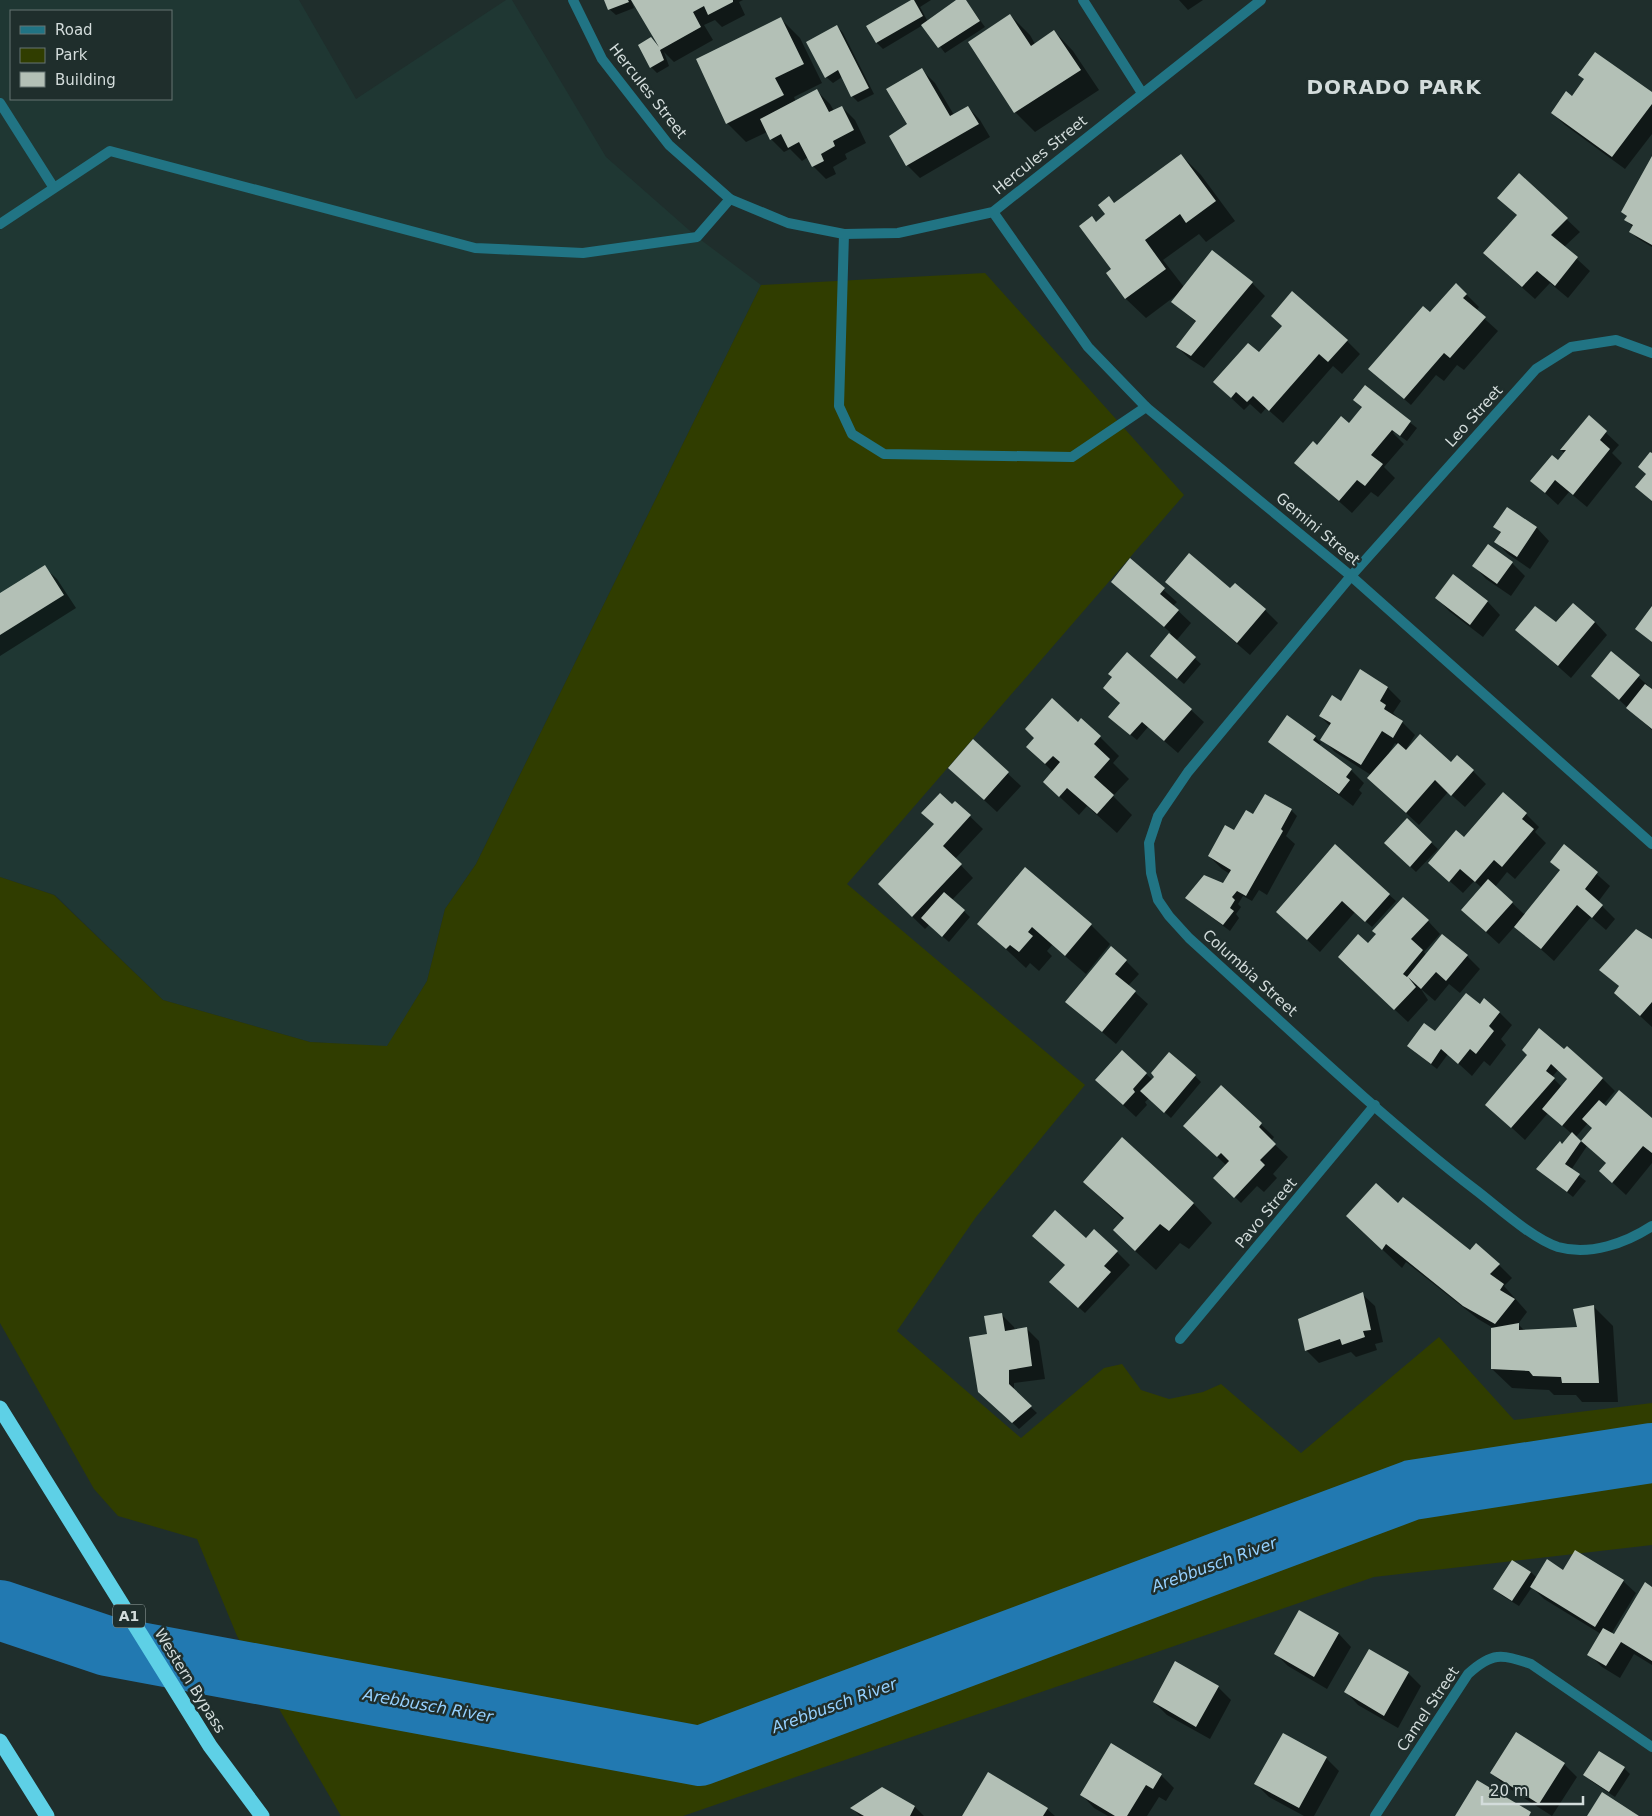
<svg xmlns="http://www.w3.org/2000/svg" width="1652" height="1816" font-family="'DejaVu Sans',sans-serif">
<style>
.built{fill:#1f3733;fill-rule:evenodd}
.green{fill:#303d00}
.shadow{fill:#0007;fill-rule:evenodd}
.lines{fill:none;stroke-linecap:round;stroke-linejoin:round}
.river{stroke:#2279b1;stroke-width:60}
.building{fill:#b3c0b6}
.service{stroke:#217484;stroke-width:10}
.minor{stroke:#217484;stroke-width:10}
.motorway{stroke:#5ed0e6;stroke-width:15}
.labels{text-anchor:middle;stroke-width:5;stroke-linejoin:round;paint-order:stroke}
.shield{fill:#1f2e2c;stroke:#9da8a6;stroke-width:1}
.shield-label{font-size:14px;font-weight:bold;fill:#d3dcdb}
.street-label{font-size:15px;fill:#d3dcdb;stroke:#1f2e2c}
.water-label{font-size:16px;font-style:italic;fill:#95d0fe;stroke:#1f2e2c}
.district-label{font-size:20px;font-weight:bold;letter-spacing:1px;fill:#d3dcdb;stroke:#1f2e2c}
</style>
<rect width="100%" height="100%" fill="#1f2e2c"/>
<path class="built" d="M0,0H299L356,99L506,0H512L606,157L697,237L761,285L476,864L445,909L427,981L387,1047L310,1042L163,1000L55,895L0,877ZM11,11H171V99H11Z"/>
<path class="green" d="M985,273L1184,495L847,884L1085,1085L976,1217L897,1331L1021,1438L1104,1368L1122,1364L1141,1390L1169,1399L1203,1392L1221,1384L1301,1453L1439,1337L1514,1420L1652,1403V1545L1374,1577L683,1816H341L237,1636L197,1539L118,1516L94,1489L0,1323V877L54,895L163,1000L310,1042L387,1046L427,981L445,909L476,864L761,285Z"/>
<path class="shadow" d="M606,0H631L634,8L616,15L609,9Z
M633,0H743L739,2L745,15L722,27L715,20L704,25L713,40L674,62L664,52L669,66L657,73L651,67V39L659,46Z
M910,0H931L920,7L928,22L958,0H965L985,27L945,53L923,25L883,49L877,43L868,27L911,1Z
M1179,0H1203L1188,10Z
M1010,15L1030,35L1035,44L1054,31L1073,51L1099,90L1035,132L1015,112L970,42Z
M780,18L800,38L822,83L794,97L796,102L817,91L830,104L834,111L842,107L855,120L866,143L845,154L847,159L833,167L836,174L826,179L813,166L808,157L802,161L790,149L784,152L771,139L767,132L746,142L727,123Z
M837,26L843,33L874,94L858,102L852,96L842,77L833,83L826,77L808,42Z
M922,70L935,83L954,115L968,107L980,120L990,137L920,178L907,165L909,125Z
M1652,94V134L1625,169L1565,125L1552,113L1572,97Z
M1181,155L1201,175L1235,221L1206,242L1199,234L1163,260L1184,287L1252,283L1265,296L1204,368L1190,359L1177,347L1196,322L1173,302L1178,294L1146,318L1126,299L1108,274L1112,270L1096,223L1115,204Z
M1652,158V247L1637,238L1631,232L1633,227L1626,220L1628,217L1622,212Z
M1520,175L1580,232L1564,247L1590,271L1568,298L1550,283L1535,299L1497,265L1518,216L1499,198Z
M1466,294L1479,307L1476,311L1498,331L1464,370L1457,365L1444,381L1436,375L1411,405L1376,375Z
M1347,341L1360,354L1342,374L1333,366L1283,423L1266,408L1261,414L1250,404L1244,410L1214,382L1259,354Z
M1365,387L1417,428L1407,441L1394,432L1393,433L1404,444L1384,467L1395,478L1378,497L1371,492L1352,513L1296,463L1349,425L1363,407Z
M1589,417L1619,445L1612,453L1622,463L1587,507L1569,492L1558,505L1532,481L1558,462L1564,453L1561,450Z
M1507,508L1537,528L1549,541L1530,569L1508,554L1495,541L1501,533L1495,527Z
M1130,560L1177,602L1173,606L1191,623L1176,641L1201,664L1184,684L1151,656L1171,633L1112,582Z
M1512,563L1525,576L1511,596L1486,579L1474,566Z
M44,567L57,579L76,608L0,656V595Z
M1454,576L1488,602L1500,615L1483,637L1449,611L1437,598Z
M1166,582L1230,590L1265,610L1278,623L1250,655Z
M1595,622L1607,635L1571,678L1517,630L1556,624Z
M1611,653L1652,689V730L1593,676Z
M1361,671L1388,688L1401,701L1393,713L1415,735L1407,748L1473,771L1486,784L1465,807L1448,792L1419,825L1381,790L1371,775L1335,752L1322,739L1330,726L1320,716L1342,703ZM1395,743L1398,745L1390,754L1389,753Z
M1191,710L1204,722L1178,753L1148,727L1137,740L1116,723Z
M1078,724L1100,737L1119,756L1113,763L1129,779L1113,796L1132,815L1117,833L1087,806L1079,815L1064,801L1044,782L1053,772L1028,747L1035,738Z
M1315,737L1321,743L1318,746L1351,770L1364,783L1359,790L1362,793L1353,806L1270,742Z
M973,741L1021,786L997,812L949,768Z
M955,802L983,829L955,859L973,878L952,900L970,917L949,942L929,925L925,929L892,897Z
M1291,810L1297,816L1286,836L1295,844L1267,895L1259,890L1252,901L1243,896L1238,904L1241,907L1236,914L1239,918L1230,931L1186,898L1224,884L1230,874L1222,869L1209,856L1253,816Z
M1526,814L1539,827L1535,832L1546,843L1515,879L1507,872L1495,887L1525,915L1561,871L1552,862L1565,846L1610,886L1598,902L1615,919L1606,930L1591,917L1554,961L1515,926L1499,944L1476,923L1482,888L1474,881L1463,893L1443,875L1464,839Z
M1407,820L1438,849L1416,872L1392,849Z
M1335,846L1396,901L1372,927L1355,912L1320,952L1277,912Z
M1428,921L1440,934L1424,952L1426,955L1467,956L1480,969L1460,993L1449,984L1435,1001L1421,989L1428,1000L1408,1022L1352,970L1368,945Z
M979,924L1091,925L1110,944L1086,974L1052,945L1047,951L1052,956L1039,971L1030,963L1026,968Z
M1652,939V1027L1629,1006L1620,987L1601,970Z
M1126,961L1139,974L1128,986L1148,1004L1116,1044L1067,1002Z
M1480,1006L1499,1012L1512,1025L1501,1039L1506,1045L1490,1066L1484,1061L1472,1076L1448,1054L1437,1069L1415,1052L1440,1038Z
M1564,1051L1602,1078L1615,1091L1603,1105L1652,1120V1163L1626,1195L1600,1171L1607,1164L1587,1146L1571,1170L1586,1181L1573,1197L1538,1169L1572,1134L1548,1113L1525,1140L1487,1105ZM1558,1070L1568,1080L1562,1087L1552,1077ZM1588,1123L1594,1129L1581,1143L1575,1138Z
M1146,1074L1153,1080L1195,1076L1201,1082L1171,1118L1149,1098L1145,1102L1147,1105L1136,1117L1109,1092Z
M1221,1086L1274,1137L1271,1141L1288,1157L1273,1174L1277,1178L1264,1192L1257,1186L1241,1203L1215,1178L1226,1165L1197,1138Z
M1084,1182L1193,1203L1212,1223L1189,1249L1180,1243L1156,1270L1134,1250L1124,1220Z
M1398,1205L1470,1252L1476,1245L1499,1265L1512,1278L1504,1286L1527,1312L1518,1324L1525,1331L1578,1328L1593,1306L1613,1326L1618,1402H1582L1576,1395H1554L1549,1390L1512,1388L1492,1369L1495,1329L1478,1319L1406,1262L1402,1268L1367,1235Z
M1034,1236L1086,1240L1117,1252L1130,1265L1085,1313L1057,1288L1066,1266Z
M1362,1294L1375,1306L1383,1342L1375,1344L1377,1350L1356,1357L1351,1352L1319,1363L1306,1350Z
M1001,1314L1014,1327L1015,1330L1026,1328L1039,1341L1045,1379L1014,1383V1391L1037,1413L1019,1429L986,1398L988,1335Z
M1512,1561L1531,1572L1537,1578L1564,1571L1623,1581L1636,1593L1611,1634L1614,1636L1652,1588V1665L1634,1654L1620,1678L1602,1667L1589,1654L1601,1634L1544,1599L1532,1587L1519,1606L1501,1595L1495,1589Z
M1300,1611L1339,1634L1351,1647L1327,1689L1288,1666L1275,1653Z
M1370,1651L1408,1673L1421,1686L1398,1728L1358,1705L1346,1692Z
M1218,1687L1231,1700L1210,1739L1167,1715L1154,1702Z
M1326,1758L1339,1771L1314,1816H1304L1269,1797L1256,1784Z
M1564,1764L1577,1777L1552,1816L1504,1785L1492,1773Z
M1624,1768L1630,1774L1615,1797L1591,1781L1585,1775Z
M1161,1775L1174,1788L1166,1801L1159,1797L1147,1816H1108L1094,1808L1082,1795Z
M883,1788L915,1807L924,1816H860L852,1808Z
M1047,1809L1055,1816H964Z"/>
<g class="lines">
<path class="river" d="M0,1610L107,1646L700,1756L1412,1490L1652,1453"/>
</g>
<path class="building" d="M604,0H628L629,2L608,10Z
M631,0H733V2L708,15L704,6L693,12L701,27L660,50L664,60L650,68L638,45L651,37L659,47Z
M911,0H914L923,16L876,43L866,26Z
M956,0H966L980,21L938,48L921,25Z
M1010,14L1031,46L1054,30L1081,70L1014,113L968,42Z
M781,17L804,64L775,78L784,95L726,124L696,59Z
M837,25L869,88L851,97L838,70L825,78L806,42Z
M1595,52L1652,92V104L1612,157L1551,113L1566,91L1572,96L1584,79L1578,75Z
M922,68L950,116L968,106L979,124L906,166L889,136L907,124L886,89Z
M817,89L829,112L842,106L854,130L833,141L835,146L821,154L824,161L812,167L799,142L788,148L781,134L770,140L760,119Z
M1181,154L1216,201L1186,223L1180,214L1145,240L1166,269L1125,299L1106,273L1111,269L1079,226L1092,216L1096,222L1105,214L1098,205L1109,196L1114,203Z
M1652,156V245L1629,232L1633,225L1624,220L1627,216L1621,212Z
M1519,173L1568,218L1551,235L1578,257L1555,286L1537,271L1522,287L1483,253L1517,215L1497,198Z
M1212,250L1253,282L1191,356L1176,347L1196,321L1171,302Z
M1456,283L1467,294L1463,298L1486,317L1450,358L1444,353L1404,399L1368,369L1423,306L1430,312Z
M1292,291L1348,340L1328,362L1319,354L1269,411L1253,396L1247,402L1236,392L1231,398L1213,382L1248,343L1259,352L1282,326L1271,316Z
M1365,385L1411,421L1400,436L1392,430L1371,455L1383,464L1365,486L1357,480L1339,501L1294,463L1313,441L1317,445L1341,416L1349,423L1362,407L1353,400Z
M1589,415L1607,431L1600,440L1610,449L1573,495L1555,480L1545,493L1530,481L1552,455L1558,460L1566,450H1560Z
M1650,452L1652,453V501L1635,487L1646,474L1638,467Z
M1507,507L1537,527L1517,557L1494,542L1501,532L1493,527Z
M1488,544L1513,562L1497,584L1472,566Z
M1189,553L1230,588L1235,583L1266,609L1237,643L1165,582Z
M1130,558L1165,588L1160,594L1179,610L1164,627L1111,582Z
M45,565L64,595L0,635V593Z
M1453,574L1488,601L1470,625L1435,598Z
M1573,603L1595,622L1558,666L1515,630L1535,606L1556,622Z
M1652,606V642L1635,629Z
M1169,633L1196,657L1177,679L1150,656Z
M1611,651L1640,675L1619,700L1591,676Z
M1127,652L1192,709L1164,741L1142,722L1130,735L1108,717L1120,703L1103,688L1112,677L1108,674Z
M1360,669L1388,687L1380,701L1386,705L1384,709L1403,721L1393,738L1382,731L1361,765L1320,740L1331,723L1319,716L1332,695L1341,701Z
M1645,684L1652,689V729L1626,708Z
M1052,698L1078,722L1081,718L1101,736L1094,744L1110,759L1094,777L1114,795L1097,814L1067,788L1059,797L1043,782L1060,762L1053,756L1045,764L1026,747L1034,738L1025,729Z
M1287,715L1316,736L1313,740L1352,769L1346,777L1350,780L1339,794L1268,742Z
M1420,734L1451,762L1457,755L1474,770L1451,796L1435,780L1406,813L1367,778L1398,743L1406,750Z
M973,739L1009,772L984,800L948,768Z
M1503,792L1527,813L1522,819L1534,829L1502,867L1494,860L1475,882L1460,869L1449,882L1428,863L1456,830L1464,837Z
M940,793L952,804L955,801L971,815L943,846L962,864L912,917L878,884L934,824L921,813Z
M1265,794L1292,809L1281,829L1283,831L1246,896L1237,891L1232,897L1235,900L1230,908L1234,911L1223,925L1185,898L1204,875L1223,883L1231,870L1208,856L1225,825L1234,830L1246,810L1253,814Z
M1407,818L1432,842L1410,867L1384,843Z
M1335,844L1390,894L1365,922L1342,901L1307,940L1276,912Z
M1564,844L1598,872L1585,889L1603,905L1592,918L1577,905L1541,949L1514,927L1560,870L1550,862Z
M1025,867L1092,924L1065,956L1032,927L1028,932L1033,936L1019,952L1010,945L1006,949L977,924Z
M1488,879L1513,902L1486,932L1461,910Z
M944,892L965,910L942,937L921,918Z
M1403,897L1429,920L1411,939L1423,950L1403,974L1407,977L1442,934L1468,955L1446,981L1436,972L1421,989L1408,977L1416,987L1394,1010L1338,957L1358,934L1368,943L1376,934L1372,931Z
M1636,929L1652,939V1002L1640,1016L1614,993L1619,986L1599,970Z
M1111,946L1127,960L1115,974L1136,991L1102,1032L1065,1002Z
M1466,993L1480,1004L1484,998L1500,1012L1489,1026L1494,1031L1476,1054L1470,1049L1458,1064L1441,1049L1431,1064L1407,1046L1424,1023L1435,1031Z
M1539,1028L1564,1049L1567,1046L1603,1078L1562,1126L1542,1109L1567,1079L1551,1064L1546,1071L1555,1078L1511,1128L1485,1105L1527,1055L1522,1050Z
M1122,1050L1147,1073L1133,1089L1135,1092L1123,1105L1095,1080Z
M1169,1052L1196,1075L1164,1113L1140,1091L1154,1077L1151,1073Z
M1221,1085L1262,1123L1259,1127L1276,1144L1260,1160L1265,1165L1234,1198L1213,1178L1229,1161L1221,1153L1217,1157L1183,1126Z
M1619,1090L1652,1118V1153L1643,1146L1612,1183L1599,1171L1606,1163L1581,1141L1592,1128L1582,1119L1599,1100L1606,1106Z
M1572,1132L1581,1141L1565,1164L1580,1174L1567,1192L1536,1169L1560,1141L1562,1144Z
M1122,1137L1194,1203L1169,1231L1160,1224L1135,1251L1113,1230L1124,1218L1083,1182Z
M1376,1183L1398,1203L1403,1197L1470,1250L1476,1243L1500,1264L1490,1274L1504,1284L1500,1290L1515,1299L1495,1324L1463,1306L1386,1244L1382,1250L1346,1216Z
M1055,1210L1086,1238L1094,1229L1118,1251L1104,1266L1111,1272L1078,1308L1049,1282L1065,1265L1032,1236Z
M1363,1292L1371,1330L1363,1331L1365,1337L1342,1345L1340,1339L1305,1351L1298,1319Z
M1594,1305L1599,1383H1562L1561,1377L1533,1376L1529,1371L1491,1369V1328L1519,1323V1330L1577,1327L1573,1309Z
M1002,1313L1005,1331L1027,1327L1032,1366L1009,1370V1384L1032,1406L1012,1423L978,1392L969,1337L987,1334L984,1316Z
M1575,1550L1624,1580L1595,1627L1530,1587L1547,1559L1563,1570Z
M1512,1560L1531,1572L1512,1601L1493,1589Z
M1645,1582L1652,1587V1661L1621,1642L1606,1666L1587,1655L1603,1628L1614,1634Z
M1299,1610L1339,1633L1314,1677L1274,1654Z
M1369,1649L1409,1672L1384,1716L1344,1692Z
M1175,1661L1219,1686L1196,1727L1153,1702Z
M1516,1732L1565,1763L1539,1804L1490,1773Z
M1283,1733L1327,1757L1299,1808L1254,1784Z
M1111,1743L1162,1774L1153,1789L1146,1785L1127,1816H1115L1080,1795Z
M1599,1751L1625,1767L1609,1792L1583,1775Z
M988,1772L1048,1808L1043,1816H962Z
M1477,1780L1531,1812L1529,1816H1455Z
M882,1787L915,1806L910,1816H864L850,1808Z
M1602,1792L1639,1816H1587Z"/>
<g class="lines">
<path class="service" d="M0,103L54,188
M0,224L110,151L475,248L583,253L697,237L730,199
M844,234L839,406L852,434L884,454L1072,457L1146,407"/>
<path class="minor" d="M573,0L602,59L669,145L730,199L788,223L844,234L898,233L993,212L1261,0
M1083,0L1142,93
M993,212L1088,347L1146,407L1351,576L1652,844
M1652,353L1616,340L1571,347L1536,369L1351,576L1188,772L1158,816L1149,843L1151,873L1158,900L1169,916L1189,938C1283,1023 1377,1114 1477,1191C1499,1208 1533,1239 1558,1247C1590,1256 1626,1243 1652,1226
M1180,1339L1375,1105
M1375,1816L1468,1674C1492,1652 1501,1654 1531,1664L1652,1747"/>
<path class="motorway" d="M0,1408L210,1746L262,1816
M0,1741L47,1816"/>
</g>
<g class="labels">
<rect class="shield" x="113" y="1604.5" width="32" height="23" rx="4"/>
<g class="shield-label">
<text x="129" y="1621">A1</text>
</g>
<g class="street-label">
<text transform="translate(648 91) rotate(52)" y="5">Hercules Street</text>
<text transform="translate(1040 155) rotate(-39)" y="5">Hercules Street</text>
<text transform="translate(1474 416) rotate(-48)" y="5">Leo Street</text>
<text transform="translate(1318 529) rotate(40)" y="5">Gemini Street</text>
<text transform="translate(1250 973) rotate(42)" y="5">Columbia Street</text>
<text transform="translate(1266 1213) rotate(-50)" y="5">Pavo Street</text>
<text transform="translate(190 1681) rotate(58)" y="5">Western Bypass</text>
<text transform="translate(1428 1709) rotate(-56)" y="5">Camel Street</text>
</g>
<g class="water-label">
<text transform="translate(1214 1564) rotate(-20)" y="6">Arebbusch River</text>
<text transform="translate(428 1705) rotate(10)" y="6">Arebbusch River</text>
<text transform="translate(834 1705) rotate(-20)" y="6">Arebbusch River</text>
</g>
<g class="district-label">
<text x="1394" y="94">DORADO PARK</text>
</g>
</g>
<rect x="10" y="10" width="162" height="90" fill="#1f2e2c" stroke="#677472"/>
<rect x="20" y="26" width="25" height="8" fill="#217484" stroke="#677472"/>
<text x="55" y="35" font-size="15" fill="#d3dcdb">Road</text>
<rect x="20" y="48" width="25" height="15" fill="#303d00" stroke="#677472"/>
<text x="55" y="60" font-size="15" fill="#d3dcdb">Park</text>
<rect x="20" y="72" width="25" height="15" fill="#b3c0b6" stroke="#677472"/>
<text x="55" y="85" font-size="15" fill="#d3dcdb">Building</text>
<path d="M1482 1796v8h101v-8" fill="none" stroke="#d3dcdb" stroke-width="2.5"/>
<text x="1490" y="1796" font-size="15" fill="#d3dcdb" stroke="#1f2e2c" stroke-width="4" paint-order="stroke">20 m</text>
</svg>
